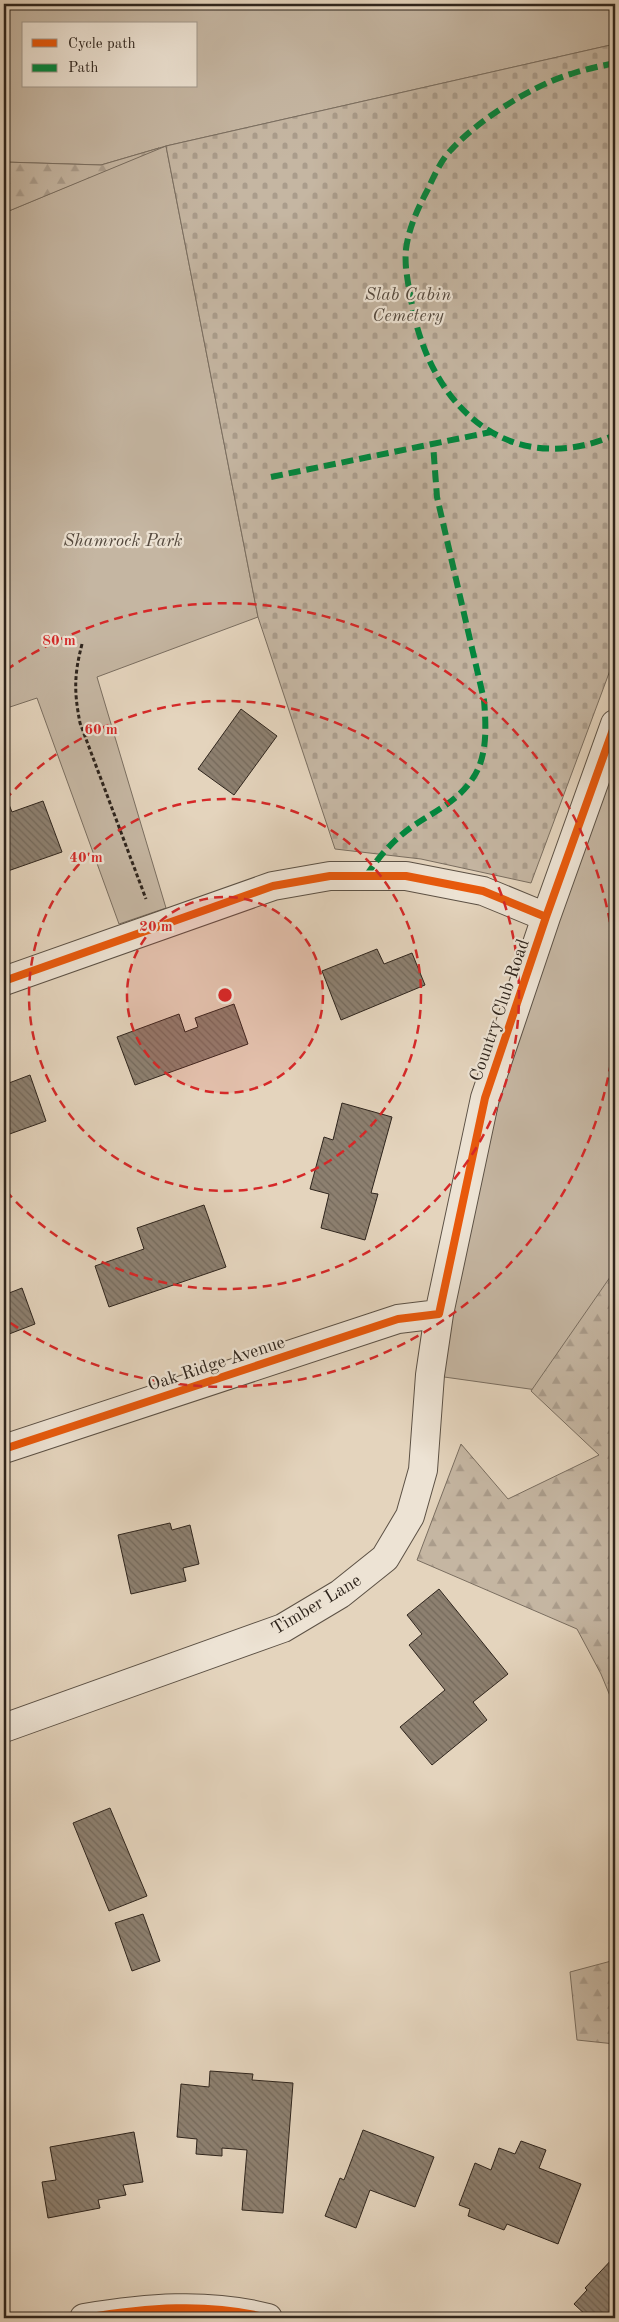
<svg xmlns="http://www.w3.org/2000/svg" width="619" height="2322" font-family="'Old Standard TT',serif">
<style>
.green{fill:#c5b6a2;stroke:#7a6e60;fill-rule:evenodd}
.forest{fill:url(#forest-firs);stroke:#7a6e60}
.cemetery{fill:url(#cemetery-stones);stroke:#7a6e60}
.building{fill:url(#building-back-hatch);stroke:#2f251d}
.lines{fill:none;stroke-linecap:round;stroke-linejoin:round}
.minor-casing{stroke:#5c5145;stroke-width:30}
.path{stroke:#2f251d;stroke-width:3;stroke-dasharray:4 2.5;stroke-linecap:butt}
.minor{stroke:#ede3d4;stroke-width:28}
.quiet{stroke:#00873e;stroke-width:6;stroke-dasharray:12 6;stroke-linecap:butt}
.cycleway-casing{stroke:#ede3d4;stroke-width:11}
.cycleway{stroke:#e8590c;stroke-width:8}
.ring{fill:none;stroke:#d62828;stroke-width:2.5;stroke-dasharray:9 6}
.labels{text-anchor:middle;stroke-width:4.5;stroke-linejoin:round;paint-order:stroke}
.park-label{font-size:18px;font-style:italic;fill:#54493e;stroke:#ede3d4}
.street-label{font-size:18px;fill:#2f251d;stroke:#ede3d4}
.centre{fill:#d62828;stroke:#ede3d4;stroke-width:2.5}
.ring-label{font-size:15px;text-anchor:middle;font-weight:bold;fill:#d62828;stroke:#ede3d4;stroke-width:4.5;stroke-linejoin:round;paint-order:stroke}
</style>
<defs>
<pattern id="forest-firs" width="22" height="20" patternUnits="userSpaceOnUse" patternTransform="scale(1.25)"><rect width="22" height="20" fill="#c5b6a2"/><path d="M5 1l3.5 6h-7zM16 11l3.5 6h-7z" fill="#aa9c8b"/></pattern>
<pattern id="cemetery-stones" width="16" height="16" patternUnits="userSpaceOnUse" patternTransform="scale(1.25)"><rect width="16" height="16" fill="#c5b6a2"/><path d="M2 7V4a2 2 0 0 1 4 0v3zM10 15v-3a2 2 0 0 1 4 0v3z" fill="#aa9c8b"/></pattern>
<pattern id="building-back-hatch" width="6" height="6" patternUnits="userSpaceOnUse" patternTransform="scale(1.25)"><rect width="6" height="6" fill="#8d8070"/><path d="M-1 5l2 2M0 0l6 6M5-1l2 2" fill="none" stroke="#74695b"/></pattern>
</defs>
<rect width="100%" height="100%" fill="#e4d4bd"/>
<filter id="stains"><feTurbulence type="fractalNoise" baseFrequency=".004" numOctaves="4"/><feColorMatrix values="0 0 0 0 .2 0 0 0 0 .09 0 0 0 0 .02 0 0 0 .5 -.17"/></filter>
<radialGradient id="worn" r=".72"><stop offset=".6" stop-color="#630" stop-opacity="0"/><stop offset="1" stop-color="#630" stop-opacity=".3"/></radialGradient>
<path class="green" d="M4,4H615V44L166,146L258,617L97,677L166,908L119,924L37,698L4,709V213L159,148L101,165L4,162ZM24,24H196V86H24Z
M615,739V1401L430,1375L546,917Z"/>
<path class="forest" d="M166,146L4,213V162L101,165Z
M615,1270V1708L601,1674L577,1629L417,1560L461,1444L508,1499L599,1455L531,1391Z
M615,1960V2044L577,2040L570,1972Z"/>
<path class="cemetery" d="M615,44V657L531,883L421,859L335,849L258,617L166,146Z"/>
<path class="building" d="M241,709L277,736L234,795L198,769Z
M43,801L62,852L5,872L4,804L8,802L12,812Z
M377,949L384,964L412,953L425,985L341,1020L322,971Z
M234,1004L248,1044L135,1085L117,1037L179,1014L185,1032L198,1027L195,1018Z
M30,1075L46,1121L4,1136V1077L7,1076L9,1083Z
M342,1103L392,1117L371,1193L378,1194L365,1240L321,1228L329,1194L310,1189L324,1137L333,1140Z
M204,1205L226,1267L109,1307L95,1266L144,1249L137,1228Z
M22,1288L35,1324L4,1336V1295Z
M170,1523L172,1530L190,1525L199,1564L183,1568L186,1581L131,1594L118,1535Z
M4,1550L9,1567L4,1569Z
M439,1589L508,1674L473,1702L487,1720L432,1765L400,1727L445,1690L409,1645L422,1634L407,1615Z
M110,1808L147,1896L109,1911L73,1823Z
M143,1914L160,1961L132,1971L115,1923Z
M210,2071L253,2074L252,2080L293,2083L283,2213L242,2210L247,2150L222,2148V2156L196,2154L197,2139L177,2137L181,2084L209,2087Z
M363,2130L434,2157L415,2207L370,2190L356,2228L325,2216L340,2178L344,2180Z
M134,2132L143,2182L123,2185L126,2195L98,2200L100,2208L48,2218L42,2182L56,2180L50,2147Z
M521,2141L546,2150L539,2168L581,2184L558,2244L507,2224L504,2230L468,2216L470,2209L459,2205L475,2163L491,2170L499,2148L515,2154Z
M615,2256V2318H589L574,2304L587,2290L585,2288Z"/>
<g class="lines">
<defs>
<path id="minor" d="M4,981L273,886L330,876H406L483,891L546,917
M4,1449L398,1319L439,1314
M4,1728L283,1628L340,1594L385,1558L410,1516L423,1470L430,1375L439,1314L485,1098L546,917L615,724
M84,2318C145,2308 207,2302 268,2318"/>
</defs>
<use href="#minor" class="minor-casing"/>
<path class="path" d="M82,644C74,675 74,692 80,723L146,899"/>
<use href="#minor" class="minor"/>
<path class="quiet" d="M615,63C601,66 586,69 571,74C533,85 478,120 451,150C441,160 434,176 428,189C418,208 409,227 406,249C404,266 409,288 412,305C431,408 510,480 615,435
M271,477L491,432
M366,876C379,856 396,837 416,824C437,810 459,800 473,778C488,756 486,725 484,700L437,497L433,444"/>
<defs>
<path id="cycleway" d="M4,981L273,886L330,876H406L483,891L546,917
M4,1449L398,1319L439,1314L485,1098L546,917L615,724
M84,2318C145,2308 207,2302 268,2318"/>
</defs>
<use href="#cycleway" class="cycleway-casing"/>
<use href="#cycleway" class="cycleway"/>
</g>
<circle cx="225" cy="995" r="98" fill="#d62828" fill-opacity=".12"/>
<g class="ring">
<circle cx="225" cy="995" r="98"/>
<circle cx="225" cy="995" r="196"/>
<path d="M5 800A294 294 0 1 1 5 1190"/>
<path d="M615 1033A392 392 0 0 1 6 1320M6 670A392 392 0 0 1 615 957"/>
</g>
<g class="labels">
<g class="park-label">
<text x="408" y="300">Slab Cabin<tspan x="408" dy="21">Cemetery</tspan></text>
<text x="123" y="546">Shamrock Park</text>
</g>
<g class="street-label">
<text transform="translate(499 1010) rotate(-71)" y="6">Country Club Road</text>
<text transform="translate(216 1363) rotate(-18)" y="6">Oak Ridge Avenue</text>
<text transform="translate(316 1604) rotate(-31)" y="6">Timber Lane</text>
</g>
</g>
<circle cx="225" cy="995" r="8" class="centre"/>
<g class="ring-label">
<text x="59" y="645">80 m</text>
<text x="101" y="734">60 m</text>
<text x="86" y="862">40 m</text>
<text x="156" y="931">20 m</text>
</g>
<rect width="619" height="2322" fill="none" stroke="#e4d4bd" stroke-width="20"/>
<rect x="5" y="5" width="609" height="2312" fill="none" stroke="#2f251d" stroke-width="2.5"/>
<rect x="10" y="10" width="599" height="2302" fill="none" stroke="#2f251d"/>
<rect x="22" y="22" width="175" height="65" fill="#ede3d4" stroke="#a1978b"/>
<rect x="32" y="39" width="25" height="8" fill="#e8590c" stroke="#a1978b"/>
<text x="68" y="48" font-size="15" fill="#2f251d">Cycle path</text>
<rect x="32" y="64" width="25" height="8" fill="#00873e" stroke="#a1978b"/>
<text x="68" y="72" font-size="15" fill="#2f251d">Path</text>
<rect width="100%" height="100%" filter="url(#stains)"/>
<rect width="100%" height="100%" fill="url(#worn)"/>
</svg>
